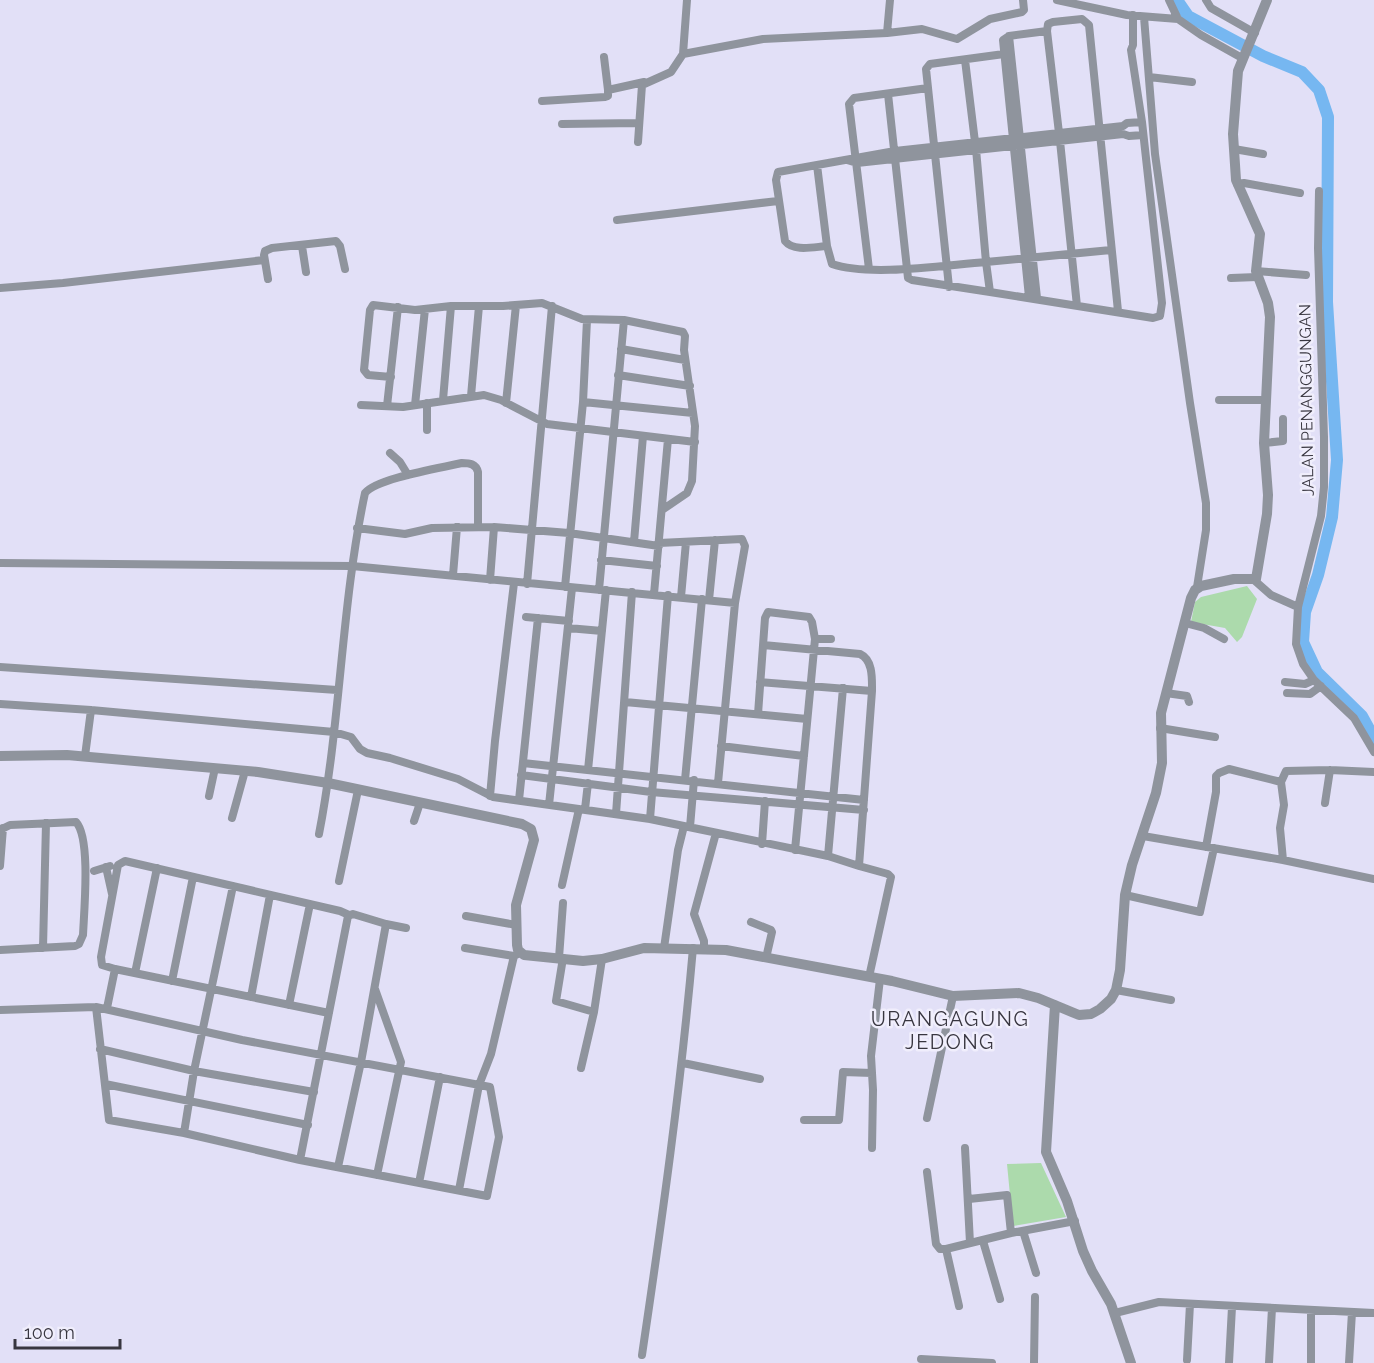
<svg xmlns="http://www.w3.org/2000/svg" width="1374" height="1363" font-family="Raleway,sans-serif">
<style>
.green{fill:#acdaac}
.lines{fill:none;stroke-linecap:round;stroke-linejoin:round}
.river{stroke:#76b7f1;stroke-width:12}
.minor{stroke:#8f949d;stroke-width:8}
.tertiary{stroke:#8f949d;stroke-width:10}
.labels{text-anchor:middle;stroke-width:5;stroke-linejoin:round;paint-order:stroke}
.street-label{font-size:16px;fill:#383640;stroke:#f0eefc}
.quarter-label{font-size:20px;letter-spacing:1.5px;fill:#383640;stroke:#f0eefc}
</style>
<rect width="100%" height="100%" fill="#e2e0f7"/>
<path class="green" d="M1247,586L1257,599L1242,637L1237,642L1225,628L1191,622L1195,602L1201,597Z
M1041,1163L1066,1217L1013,1226L1007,1164Z"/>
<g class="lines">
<path class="river" d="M1177,0L1188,16L1263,56L1302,72L1319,90L1328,117L1327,302L1337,460L1332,517L1318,575L1305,612L1303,642L1317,672L1362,716L1374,738"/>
<path class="minor" d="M1057,0L1127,15L1178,19L1201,35L1242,58
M1169,0L1178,19
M1206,0L1211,8L1255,33
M1144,17L1155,154L1190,403L1206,503V530L1197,587
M1047,31L1059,133
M887,33L922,29L957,39L990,19L1022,12L1024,10L1023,0
M1009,36L1037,298
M683,54L687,0
M604,57L608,90
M965,60L975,142
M1149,77L1192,82
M888,94L908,278L912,280L990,292
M542,101L605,97L608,96V90L644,82
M562,124L638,123
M1060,141L1077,306
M638,142L642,85L671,72L683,54L763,39L887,33L890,0
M976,149L986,262L1111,250
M1234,149L1263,154
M847,160L857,163L1123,134L1129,136L1143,135
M817,165L827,246L832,264C870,277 945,265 986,262L990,292L1153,318L1160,316L1162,303L1142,122L1131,50L1133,45V15
M1237,184L1244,183L1300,193
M617,220L778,201
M302,246L306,272
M827,246C813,247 794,252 785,241L776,180L778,172L895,151L1123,126L1127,123L1142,122
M869,269L849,104L854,98L928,88
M1256,271L1306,275
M1231,278L1257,277
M268,279L264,255L265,251L272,248L336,241L340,246L345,269
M949,287L926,69L930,64L1004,54
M0,288L63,283L264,260
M1029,297L1003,40L1009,36L1047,31L1048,24L1053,22L1082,19L1089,25L1118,311
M624,320L683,332L685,336L684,350L695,426L692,481L687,493L662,510
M621,349L685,360
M618,375L690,386
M391,377L368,375L364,370L370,310L373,305L415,310L451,306H503L542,303L582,319L624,320L599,590
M471,396L479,306
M443,400L451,306
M1219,400H1266
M583,402L693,413
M506,403L516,305
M361,405L403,407L484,395L501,400L547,424L695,442
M415,405L425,309
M387,406L398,307
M427,430V403
M1264,443L1283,441V419
M390,453L400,462L408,475
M357,528L405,534L432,528L494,527L569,533L659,546
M634,542L643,436
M659,543L742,539L745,546L735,603
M601,560L657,566
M0,563L352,566L735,603L718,783
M453,575L457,527
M490,580L494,527
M1254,580L1271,595L1298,607L1296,644L1303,664L1314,680L1354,718L1374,752
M527,584L552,306
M565,587L583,402L587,320
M654,594L668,439
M681,597L686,542
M709,600L715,540
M1298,607L1321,516L1324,487V437L1318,248L1319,191
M526,617L569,621
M1185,623L1204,628L1224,639
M568,628L602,631
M0,667L337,690
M760,682L872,691
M1285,682L1305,684L1314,680
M1166,693L1187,696L1189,702
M1287,693L1310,694L1321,686
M625,702L807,719
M0,704L91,710L334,732L351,737L360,749L367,753L390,758L458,779L493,797L650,819L828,856L859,866L872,691C872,678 873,660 860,654L763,645
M758,714L765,618L768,612L809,617L812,622L815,639H831
M1160,728L1215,737
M721,746L804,756
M85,756L91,710
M523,763L864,800
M588,770L606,590
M521,775L651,792L864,810
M685,780L702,599
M209,796L215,768
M490,796L495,741L514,583
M519,800L538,618
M1325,803L1330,770
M549,805L572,588
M585,809L588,783
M616,814L632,592
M232,818L245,771
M650,819L668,595
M414,821L420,803
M690,827L694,780
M0,830L10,825L76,822C91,838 84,911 83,935L79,944L75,946L0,950
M319,834C341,721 341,605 365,493C377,478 441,468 462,463C470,463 476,464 478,472V527
M1143,836L1283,860L1374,879
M762,844L765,801
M1206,847L1216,792V776L1219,773L1229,769L1281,782
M795,850L815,639
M828,856L843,688
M1283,860L1280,828L1284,805L1281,782L1286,771L1330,770L1374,772
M0,866L3,828
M859,866L888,874L891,877L869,977
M106,867L112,894
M94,871L110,866
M339,881L358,790
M562,885L579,809
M1125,895L1200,912L1214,848
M466,916L516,925
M751,922L771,930L772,932L766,958
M386,924L406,928
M43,948L46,823
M465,948L514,956L518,954
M664,948L678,850L684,826
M704,949V941L694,914L716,833
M559,958L563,903
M563,958L556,1001L594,1012
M135,973L157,868
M172,981L193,877
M375,989L401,1062L377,1175
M1116,990L1171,1000
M251,997L270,895
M289,1005L310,904
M107,1008L115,969
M0,1010L96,1007L242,1040L490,1087L499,1137L487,1196L300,1160L184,1133L109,1120L96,1007
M329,1013L115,969L102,965L101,957L118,865L125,861L340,911L349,915
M100,1049L194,1071L314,1092
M683,1063L760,1079
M581,1068L594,1012L602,959
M105,1084L308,1125
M927,1118L953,996
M804,1120H839L843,1072L872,1073
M184,1133L194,1071L233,886
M872,1148L873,1090L871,1056L880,979
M965,1148L970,1243
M300,1160L348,916L353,914L386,924L361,1062L338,1167
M927,1172L936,1244L940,1249H946L1011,1233L1075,1221
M419,1183L440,1077
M459,1190L479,1085L491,1054L514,956
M969,1199L1007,1195L1011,1233
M1023,1231L1036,1273
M983,1241L1000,1299
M946,1249L959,1306
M1311,1310V1363
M1115,1313L1159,1302L1374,1313
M642,1355C662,1220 681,1085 693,948
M921,1359L992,1363
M1187,1360L1190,1304
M1034,1363L1035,1297
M1229,1363L1232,1307
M1269,1363L1272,1308
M1349,1363L1352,1312"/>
<path class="tertiary" d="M0,756L67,755L258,772L328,783L522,824L531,829L534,840L516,905L517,945L518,950L524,955L583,961L602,959L644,948L726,950L892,981L953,996L1019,993L1038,998L1079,1015L1091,1014L1100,1009L1111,999L1116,990L1120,970L1125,895L1132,865L1156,793L1162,763L1161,713L1191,598L1195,590L1201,586L1234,579H1256L1267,514L1268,495L1264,443L1270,317L1268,303L1256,271L1260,234L1236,180L1233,134L1238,71L1267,0
M1055,1005L1046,1152L1067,1201L1083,1251L1092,1271L1111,1304L1131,1363"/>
</g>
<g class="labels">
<g class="street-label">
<text transform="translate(1306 400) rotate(-91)" y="6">JALAN PENANGGUNGAN</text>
</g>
<g class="quarter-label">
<text x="950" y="1026">URANGAGUNG<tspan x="950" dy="23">JEDONG</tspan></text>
</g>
</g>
<path d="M15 1339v9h105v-9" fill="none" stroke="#383640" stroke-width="3"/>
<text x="24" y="1339" font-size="18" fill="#383640" stroke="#f0eefc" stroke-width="4.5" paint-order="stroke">100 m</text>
</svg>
